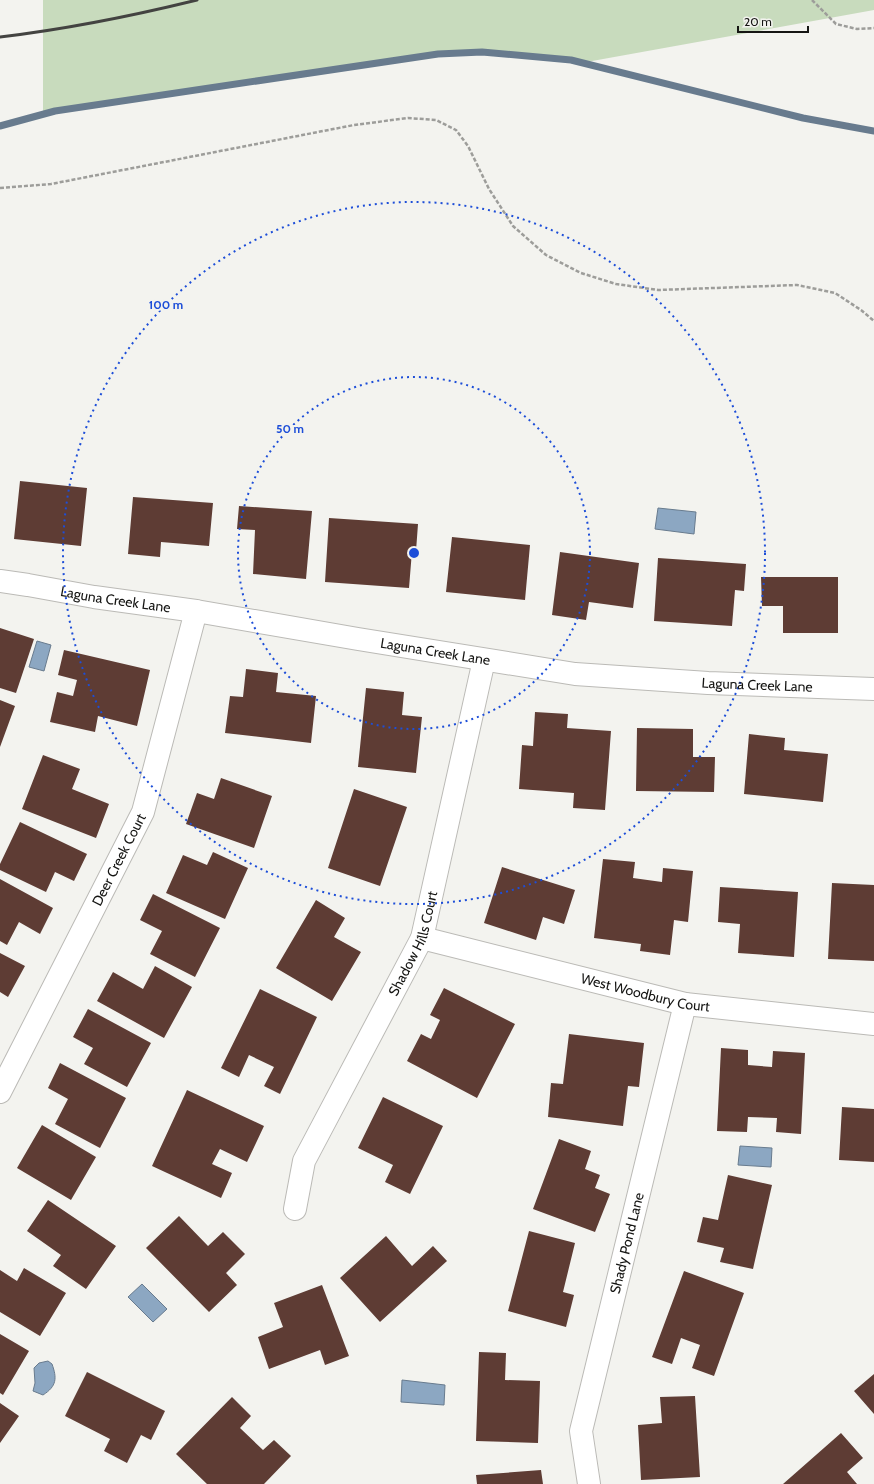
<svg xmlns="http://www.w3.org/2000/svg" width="874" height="1484" font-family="Cabin,sans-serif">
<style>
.green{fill:#c8dbbd}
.water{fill:#8ca7c2;stroke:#687b8e}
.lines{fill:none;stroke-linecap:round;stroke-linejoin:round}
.stream{stroke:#687b8e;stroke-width:7}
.building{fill:#5e3c34}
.minor-casing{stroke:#bbbab6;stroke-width:24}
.path{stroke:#9d9d9a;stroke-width:2.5;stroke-dasharray:4 2;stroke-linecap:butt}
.minor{stroke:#fff;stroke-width:22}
.rail{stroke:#434341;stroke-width:3}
.ring{fill:none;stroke:#1d4ed8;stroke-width:2;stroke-dasharray:2 4}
.labels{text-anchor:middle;stroke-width:4;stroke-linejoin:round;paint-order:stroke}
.street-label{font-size:14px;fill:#151513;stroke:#f3f3ef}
.centre{fill:#1d4ed8;stroke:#f3f3ef;stroke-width:2}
.ring-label{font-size:12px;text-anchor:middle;font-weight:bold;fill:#1d4ed8;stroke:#f3f3ef;stroke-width:4;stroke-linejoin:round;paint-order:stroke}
</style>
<rect width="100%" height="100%" fill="#f3f3ef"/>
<path class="green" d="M43,0H874V10L581,63L571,60L482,52L438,54L43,113Z"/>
<path class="water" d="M658,508L696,512L694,534L655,529Z
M37,641L51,645L44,671L29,667Z
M740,1146L772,1148L771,1167L738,1165Z
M142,1284L167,1309L153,1322L128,1297Z
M48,1361L52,1364C57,1378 57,1386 43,1395L33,1391L35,1383L34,1368L39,1363Z
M402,1380L445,1385L444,1405L401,1402Z"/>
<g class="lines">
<path class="stream" d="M0,126L55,111L438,54L482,52L571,60L803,118L874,131"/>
</g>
<path class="building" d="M20,481L87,488L81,546L14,539Z
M133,497L213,503L209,546L161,542L160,557L128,554Z
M239,506L312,511L306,579L253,574L255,530L237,529Z
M329,518L418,524L416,551H412L409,588L325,582Z
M452,537L530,545L525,600L446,592Z
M560,552L639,563L633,608L589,602L586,620L552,615Z
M658,558L746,564L744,591L735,590L732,626L654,621Z
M761,577H838V633H783V606H762Z
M0,628L34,639L16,693L0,688Z
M64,650L150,670L137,726L98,716L95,732L50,722L57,692L73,696L77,680L58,675Z
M246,669L278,673L276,692L316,696L311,743L225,733L230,696L243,697Z
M366,688L404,692L402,715L422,717L416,773L358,767Z
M0,700L15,706L0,747Z
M535,712L568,714L567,728L611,731L605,810L573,808L574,793L519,789L522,745L533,746Z
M637,728L693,729V757H715L714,792L636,791Z
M749,734L785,738L784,750L828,754L823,802L744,794Z
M43,755L80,769L72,789L109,804L96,838L22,809Z
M221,778L272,796L254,848L186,824L197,793L214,799Z
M354,789L407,807L380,886L328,868Z
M20,822L87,854L74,881L55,872L46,892L0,870V864Z
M213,852L248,868L225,919L166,893L183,855L207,865Z
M603,859L635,862L633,878L662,882L663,868L693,871L688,922L674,920L670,955L640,951L641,944L594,938Z
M502,867L575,890L564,924L543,917L536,940L484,923Z
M0,879L53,908L40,934L19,922L7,945L0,941Z
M832,883L874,885V961L828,959Z
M720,887L798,892L794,957L738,953L740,924L718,922Z
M153,894L220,928L195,977L150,954L162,931L140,920Z
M316,900L345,918L334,937L361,952L332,1001L276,968Z
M0,953L25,966L8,997L0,992Z
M155,966L192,987L164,1038L97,1001L113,972L143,989Z
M444,988L515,1024L477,1098L407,1061L421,1034L431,1039L440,1020L430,1015Z
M260,989L317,1017L280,1094L264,1086L274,1067L249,1055L239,1077L221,1068Z
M88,1009L151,1043L127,1087L84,1064L93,1048L73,1037Z
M569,1034L644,1043L639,1087L628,1086L623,1126L548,1117L551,1083L563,1084Z
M721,1048L748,1050V1065L772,1067L773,1051L805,1053L801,1134L776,1132L777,1118L748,1117L747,1132L717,1131Z
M60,1063L126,1098L100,1148L55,1124L68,1099L48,1088Z
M187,1090L264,1126L247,1162L220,1149L212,1164L232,1173L221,1198L152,1166Z
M383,1097L443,1126L410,1194L385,1182L393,1165L358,1148Z
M842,1107L874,1109V1162L839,1160Z
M42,1125L96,1157L71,1200L17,1168Z
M559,1139L591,1151L585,1169L600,1175L595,1188L610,1194L595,1232L533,1209Z
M728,1175L772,1185L753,1269L720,1262L724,1248L697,1242L703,1217L718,1220Z
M48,1200L116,1246L86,1289L53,1266L61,1255L27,1231Z
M179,1216L208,1246L223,1232L245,1254L226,1273L237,1285L209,1312L146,1248Z
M529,1231L575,1243L563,1292L574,1295L566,1327L508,1311Z
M386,1236L412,1266L433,1246L447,1261L380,1322L340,1278Z
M24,1268L66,1293L40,1336L0,1312V1270L17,1281Z
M684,1271L744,1293L714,1376L692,1368L700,1345L681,1338L672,1364L652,1357Z
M322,1285L349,1356L325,1365L320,1350L269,1369L258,1337L283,1327L274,1303Z
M0,1334L29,1351L3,1395L0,1393Z
M479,1352L506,1353L505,1380L540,1381L538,1443L476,1441Z
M87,1372L165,1411L151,1440L141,1435L127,1463L104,1451L110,1439L65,1416Z
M874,1374V1414L854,1391Z
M695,1396L700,1477L641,1480L638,1425L662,1423L660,1397Z
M232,1397L251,1416L240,1428L263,1450L274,1440L291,1456L264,1484H207L176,1454Z
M0,1403L19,1416L0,1443Z
M841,1433L863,1458L847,1472L857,1484H783Z
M541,1470L543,1484H477L476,1475Z"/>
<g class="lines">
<defs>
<g id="minor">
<path id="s1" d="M0,581L28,585L94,597L196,611L358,639L575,674L708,683L874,689"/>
<path id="s2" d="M422,938L685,1004L874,1024"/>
<path id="s3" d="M0,1092L143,812L196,611"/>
<path id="s4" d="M295,1209L304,1161L422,938L484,660"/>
<path id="s5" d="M589,1484L581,1431L685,1004"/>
</g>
</defs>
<use href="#minor" class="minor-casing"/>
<path class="path" d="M812,0L836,24L857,29L874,28
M0,188L51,184L354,125L408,118L436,120L456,130L468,146L489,189L513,226L546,255L581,273L616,284L658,290L797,285L835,293L861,310L874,321"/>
<use href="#minor" class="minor"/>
<path class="rail" d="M0,37C67,29 132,16 197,0"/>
</g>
<g class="ring">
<circle cx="414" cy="553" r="176"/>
<circle cx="414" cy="553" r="351"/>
</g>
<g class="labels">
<g class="street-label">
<text dy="5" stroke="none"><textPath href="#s1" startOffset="117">Laguna Creek Lane</textPath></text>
<text dy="5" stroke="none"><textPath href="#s1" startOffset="441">Laguna Creek Lane</textPath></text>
<text dy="5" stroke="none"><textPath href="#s1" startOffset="765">Laguna Creek Lane</textPath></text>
<text dy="5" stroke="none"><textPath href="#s3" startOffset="261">Deer Creek Court</textPath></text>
<text dy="5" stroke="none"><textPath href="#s4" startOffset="293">Shadow Hills Court</textPath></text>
<text dy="5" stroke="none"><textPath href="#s2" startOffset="230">West Woodbury Court</textPath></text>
<text dy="5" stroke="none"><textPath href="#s5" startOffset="247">Shady Pond Lane</textPath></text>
</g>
</g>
<circle cx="414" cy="553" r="6" class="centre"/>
<g class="ring-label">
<text x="166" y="309">100 m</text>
<text x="290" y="433">50 m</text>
</g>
<path d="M738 26v6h70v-6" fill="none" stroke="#151513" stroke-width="2"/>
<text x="744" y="26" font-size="12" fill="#151513" stroke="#f3f3ef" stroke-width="3" paint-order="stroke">20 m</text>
</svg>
